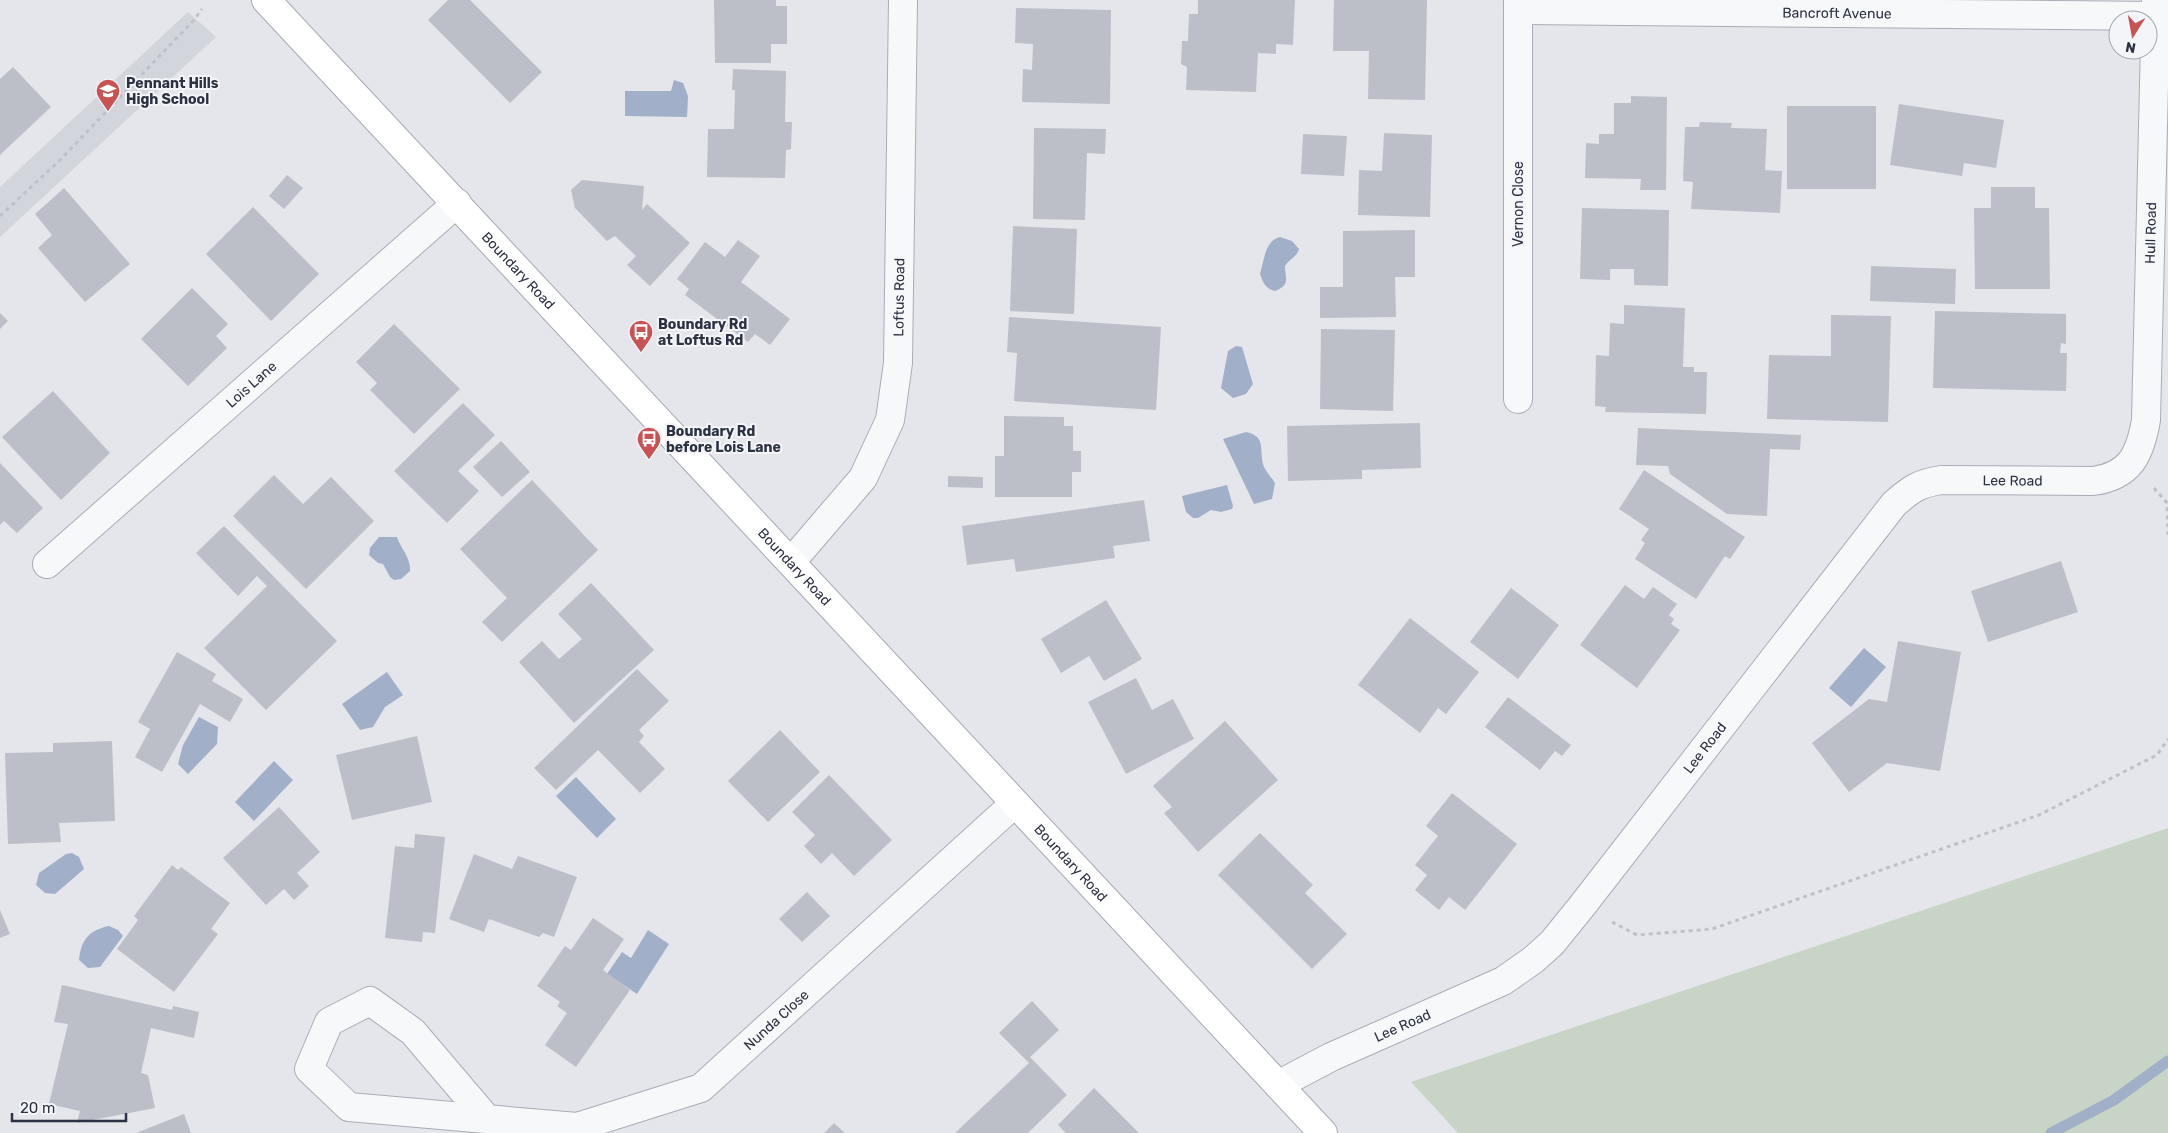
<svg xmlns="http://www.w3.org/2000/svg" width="2168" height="1133" font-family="Rubik,sans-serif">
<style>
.built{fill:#d3d5dd}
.green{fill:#c8d5c6}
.water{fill:#a2afc9}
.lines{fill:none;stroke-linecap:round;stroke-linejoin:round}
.stream{stroke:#a2afc9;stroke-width:11}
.building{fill:#bcbfc8}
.street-casing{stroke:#a9acb5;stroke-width:30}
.primary-casing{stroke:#a4a9b6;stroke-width:30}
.path{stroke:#bec1c7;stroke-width:3;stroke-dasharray:4 4;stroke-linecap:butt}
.street{stroke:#f7f8fa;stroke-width:28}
.primary{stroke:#fff;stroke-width:28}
.labels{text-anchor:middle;stroke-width:4;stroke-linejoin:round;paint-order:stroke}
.street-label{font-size:14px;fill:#2d3243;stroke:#f4f5f9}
.poi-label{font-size:14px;font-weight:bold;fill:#2d3243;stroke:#f4f5f9;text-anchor:start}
</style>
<rect width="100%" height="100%" fill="#e4e6eb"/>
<path class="built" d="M188,12L216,37L0,237V187Z"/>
<path class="green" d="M2168,828V1133H1458L1411,1082Z"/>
<path class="water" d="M674,80L683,83L688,96L687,117L625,116V91H671Z
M1280,237L1292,241L1299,249C1297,257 1289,259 1285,266C1285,278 1291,285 1275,291C1266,289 1263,283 1260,274C1264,261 1265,240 1280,237Z
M1236,346L1242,347L1253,384L1246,394L1233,398L1221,388L1228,351Z
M1246,432C1268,437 1258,451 1264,467C1267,473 1272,478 1275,483L1272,499L1254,504L1223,439Z
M1227,485L1233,506L1232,509L1221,512L1211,510L1198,518H1193L1186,512L1182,496Z
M379,537H397C401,549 411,558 410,571L401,579L394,580L390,577L383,564L378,563L369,555L370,548Z
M1864,648L1886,667L1851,707L1829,688Z
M387,672L403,695L385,707L373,727L360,730L342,704Z
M199,717L218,727L217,744L188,774L178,764L183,745Z
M274,761L293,780L254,821L235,802Z
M576,777L616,819L597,838L556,796Z
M72,853L79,857L84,869L55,894L45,893L36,885L39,873L66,854Z
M109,926L118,930L123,936L100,967L88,968L79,960C81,940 89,930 109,926Z
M648,930L669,944L637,994L607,974L622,952L631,958Z"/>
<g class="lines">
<path class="stream" d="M2051,1133L2114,1100L2168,1061"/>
</g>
<path class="building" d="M448,0H470L542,72L510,103L428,20Z
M714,0H776V6H787V44H771V63H715Z
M1198,0H1295L1293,45L1276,44V54L1258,53L1256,92L1186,90L1187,67L1181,64L1182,41H1188L1189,14H1198Z
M1334,0H1427L1425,100L1368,99L1369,51H1333Z
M1016,8L1111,10L1110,104L1022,102L1023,69L1032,70L1033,44L1015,43Z
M13,67L51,107L0,155V79Z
M733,69L786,71L785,122H792L791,149L786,150L785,178L707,177L708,129H734L735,90H732Z
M1631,96L1667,97L1666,190H1640L1641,179L1585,178L1586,143L1599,144V134H1614V103H1631Z
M1899,104L2004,120L1996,168L1964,163L1962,176L1890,165Z
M1787,106H1876V189H1787Z
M1700,122L1732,123L1731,128L1767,129L1765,170L1782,171L1780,213L1691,209L1693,182L1683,181L1685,127H1699Z
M1034,128L1106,129L1105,154L1087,153L1085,220L1033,219Z
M1384,133L1432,135L1430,217L1358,215L1359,170L1382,171Z
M1303,134L1347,136L1344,176L1301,174Z
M287,175L303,188L284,209L269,196Z
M582,180L644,186L642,210L647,204L690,243L650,286L627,265L636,256L615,236L607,241L575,208L571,190Z
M1991,187H2035V208H2049L2050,289H1975L1974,208H1991Z
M64,188L130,264L85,302L38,248L52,235L35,214Z
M253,207L319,274L271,321L206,254Z
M1582,208L1669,210L1668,286L1634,285V269H1610V280L1580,279Z
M1013,226L1077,229L1074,314L1010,311Z
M1415,230V277H1395L1396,317L1320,318V287H1343V231Z
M738,240L760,256L741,282L790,319L770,345L755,334L748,342L685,295L689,289L677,279L705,242L725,257Z
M1871,266L1956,269L1955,304L1870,301Z
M192,288L228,324L216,336L227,348L188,386L141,339Z
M1624,305L1685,308L1683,367H1694V372H1707L1706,414L1605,412L1606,407L1595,406L1596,355L1609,356L1610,323L1624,324Z
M1935,311L2066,314V344L2061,343L2060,353H2067L2066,391L1933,388Z
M0,313L8,321L0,329Z
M1831,315L1891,316L1888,422L1767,419L1769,355L1831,356Z
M1009,317L1161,327L1156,410L1014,401L1017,353L1007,352Z
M394,324L460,389L414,434L370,390L377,383L356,362Z
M1321,329L1395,330L1393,411L1320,409Z
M53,391L110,453L61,500L2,437Z
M463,403L495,435L458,471L479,491L447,523L394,471Z
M1004,416L1064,417V426H1073V451H1081V472H1072V497H995V456H1004Z
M1420,423L1421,468L1362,470V479L1288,481L1287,426Z
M1638,428L1801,435L1800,450L1770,449L1767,516L1727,514L1670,474L1668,466L1636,465Z
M501,441L530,472L502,497L473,467Z
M0,463L43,508L17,533L4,521L0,525Z
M1644,470L1745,537L1730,559L1725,556L1696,599L1635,559L1645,543L1641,540L1649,529L1619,509Z
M274,475L303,504L331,477L374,521L306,589L233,516Z
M948,476L983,477V488L948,487Z
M532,480L598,550L502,642L482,622L507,598L460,549Z
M1144,500L1150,541L1113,546L1115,558L1016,572L1014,559L967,565L962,526Z
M224,526L337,641L266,710L204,648L267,586L257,576L238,596L196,553Z
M2061,561L2078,612L1988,642L1971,591Z
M591,583L654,650L574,723L519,662L542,641L559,659L582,639L558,614Z
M1625,585L1644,599L1653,587L1677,604L1669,615L1674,619L1671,624L1680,630L1637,688L1580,645Z
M1511,588L1559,625L1518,679L1470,642Z
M1106,600L1142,659L1104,681L1089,656L1061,673L1041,639Z
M1410,618L1479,672L1446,714L1438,708L1420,733L1358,685Z
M1898,641L1961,652L1940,771L1887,763L1849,792L1812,743L1869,699L1887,702Z
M177,652L216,674L212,681L243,699L230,722L200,704L162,772L135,757L150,729L138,722Z
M637,669L669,701L639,730L644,736L639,742L665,769L640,793L598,750L556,790L534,768Z
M1136,678L1152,710L1173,699L1194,739L1126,774L1088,702Z
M1508,697L1571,745L1562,756L1555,751L1540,770L1485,727Z
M1225,721L1278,780L1198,852L1164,813L1172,807L1153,786Z
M780,730L820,772L768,822L728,781Z
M417,736L432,802L352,820L336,755Z
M112,741L115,821L59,823L61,842L8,844L5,753L53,752V743Z
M829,775L892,840L854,876L832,853L821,864L804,846L815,835L792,812Z
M1452,793L1517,844L1465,910L1449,897L1439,910L1415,890L1427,875L1415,865L1438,836L1426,826Z
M279,807L320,852L297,873L309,886L294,900L284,889L266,905L223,858Z
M1260,833L1313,885L1305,893L1347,934L1312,969L1218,875Z
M415,834L445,837L435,933L423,932L422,942L385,938L395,846L414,848Z
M474,854L512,869L518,856L577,877L554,937L543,933L539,937L489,919L484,932L449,919Z
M172,865L178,870L181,867L230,903L211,929L218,934L174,992L117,949L138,920L134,916Z
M807,892L830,916L802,942L779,919Z
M0,910L10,934L0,938Z
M593,918L624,939L603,970L630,990L576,1067L545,1045L567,1013L557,1006L560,1002L537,986L565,946L571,950Z
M62,985L172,1010L173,1006L199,1012L194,1038L151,1028L141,1073L148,1075L155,1108L77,1123L80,1111L49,1104L68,1024L54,1022Z
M1032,1001L1059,1030L1030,1057L1067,1095L1028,1133H955L1029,1063L999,1033Z
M1094,1088L1139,1133H1066L1058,1125Z
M184,1114L191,1133H136Z
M834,1123L845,1133H824Z"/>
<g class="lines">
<defs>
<g id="street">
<path d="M1518,0V399"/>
<path id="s1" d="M1518,10L2156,16"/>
<path id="s2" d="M791,562L863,478L890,420L898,363L903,0"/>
<path id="s3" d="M47,564L457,203"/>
<path id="s4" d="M1278,1085L1331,1057L1503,981L1533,960L1552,943L1582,906L1894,504C1911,489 1919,483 1942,480L2093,481C2130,476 2140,455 2146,420L2156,0"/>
<path id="s5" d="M487,1119L413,1032L370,1001L329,1022L309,1069L349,1107L577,1127L701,1088L1015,803"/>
</g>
<g id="primary">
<path id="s6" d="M266,0L1323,1133"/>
</g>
</defs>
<use href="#street" class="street-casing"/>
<use href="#primary" class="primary-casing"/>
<path class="path" d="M0,216L61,159L194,20L202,9
M2154,488L2167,503L2168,535
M1612,922L1637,935L1712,929L2039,815L2157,755L2168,739"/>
<use href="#street" class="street"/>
<use href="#primary" class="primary"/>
</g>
<defs>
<symbol id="school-pin" viewBox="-11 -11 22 30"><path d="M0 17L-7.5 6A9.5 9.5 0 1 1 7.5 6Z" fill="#c75354" stroke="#f4f5f9"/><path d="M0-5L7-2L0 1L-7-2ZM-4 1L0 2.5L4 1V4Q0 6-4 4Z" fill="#fff"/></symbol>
<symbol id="bus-pin" viewBox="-11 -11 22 30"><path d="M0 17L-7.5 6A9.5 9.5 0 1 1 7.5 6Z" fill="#c75354" stroke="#f4f5f9"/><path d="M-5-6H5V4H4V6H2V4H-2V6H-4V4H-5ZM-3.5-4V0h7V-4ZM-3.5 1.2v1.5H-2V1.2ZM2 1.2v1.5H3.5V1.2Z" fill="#fff"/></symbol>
</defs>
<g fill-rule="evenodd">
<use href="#school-pin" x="94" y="77" width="28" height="38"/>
<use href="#bus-pin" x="627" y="318" width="28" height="38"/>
<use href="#bus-pin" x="635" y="425" width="28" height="38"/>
</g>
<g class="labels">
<g class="street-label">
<text dy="5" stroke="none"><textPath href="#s1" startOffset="319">Bancroft Avenue</textPath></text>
<text transform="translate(1518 204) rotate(-90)" y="5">Vernon Close</text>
<text dy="5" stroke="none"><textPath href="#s4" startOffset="1348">Hull Road</textPath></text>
<text dy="5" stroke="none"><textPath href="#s6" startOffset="370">Boundary Road</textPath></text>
<text dy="5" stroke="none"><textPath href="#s2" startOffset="298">Loftus Road</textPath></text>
<text dy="5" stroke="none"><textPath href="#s3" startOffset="272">Lois Lane</textPath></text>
<text dy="5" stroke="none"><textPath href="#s4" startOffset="992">Lee Road</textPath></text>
<text dy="5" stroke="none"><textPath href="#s6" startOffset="775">Boundary Road</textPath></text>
<text dy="5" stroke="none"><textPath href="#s4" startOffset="558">Lee Road</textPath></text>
<text dy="5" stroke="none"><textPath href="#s6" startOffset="1180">Boundary Road</textPath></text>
<text dy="5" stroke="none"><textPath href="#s5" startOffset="780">Nunda Close</textPath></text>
<text dy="5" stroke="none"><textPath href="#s4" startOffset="138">Lee Road</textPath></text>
</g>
<g class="poi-label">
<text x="126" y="88">Pennant Hills<tspan x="126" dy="16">High School</tspan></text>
<text x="658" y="329">Boundary Rd<tspan x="658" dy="16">at Loftus Rd</tspan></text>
<text x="666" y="436">Boundary Rd<tspan x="666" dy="16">before Lois Lane</tspan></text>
</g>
</g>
<g transform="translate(2133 35) rotate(191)"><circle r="24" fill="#f4f5f9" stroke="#a4a7b0"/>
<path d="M0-4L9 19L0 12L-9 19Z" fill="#c75354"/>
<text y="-8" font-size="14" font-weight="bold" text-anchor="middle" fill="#2d3243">N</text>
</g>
<path d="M12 1113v8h114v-8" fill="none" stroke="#2d3243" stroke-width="2.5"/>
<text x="20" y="1113" font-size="15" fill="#2d3243" stroke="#f4f5f9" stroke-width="4" paint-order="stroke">20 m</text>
</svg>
